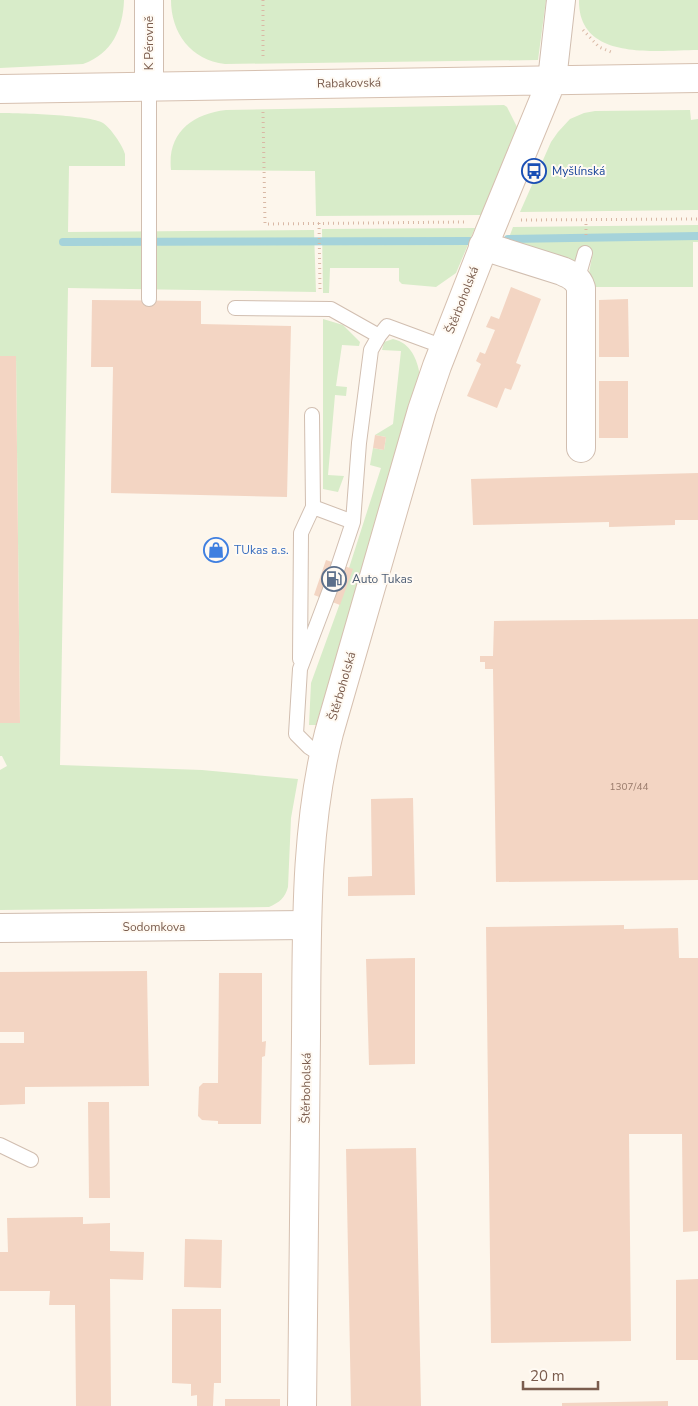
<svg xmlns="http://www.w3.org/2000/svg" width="698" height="1406" font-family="'Nunito Sans',sans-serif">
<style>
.green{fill:#d8ecc9}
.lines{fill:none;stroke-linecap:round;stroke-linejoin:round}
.stream{stroke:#a5d3da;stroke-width:8}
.building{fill:#f3d5c3}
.lane-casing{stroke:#d1beb0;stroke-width:16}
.street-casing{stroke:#d1beb0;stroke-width:30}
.secondary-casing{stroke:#d6c0b0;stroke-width:30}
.path{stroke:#d9b8a5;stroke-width:3;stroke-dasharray:1 4;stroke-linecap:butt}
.lane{stroke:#fff;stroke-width:14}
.street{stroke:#fff;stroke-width:28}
.secondary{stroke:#fff;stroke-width:28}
.labels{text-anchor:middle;stroke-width:4;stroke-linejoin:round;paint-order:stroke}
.number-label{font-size:10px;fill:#987a6a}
.street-label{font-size:12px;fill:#7a5c4d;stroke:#fffaf3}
.transit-label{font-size:12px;fill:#164399;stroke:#fffaf3;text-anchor:start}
.shop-label{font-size:12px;fill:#366cbe;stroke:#fffaf3;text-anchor:start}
.service-label{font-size:12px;fill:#4e5e75;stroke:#fffaf3;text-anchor:start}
</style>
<rect width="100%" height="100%" fill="#fdf6ec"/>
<path class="green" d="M0,0H124C123,29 112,54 83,64L0,68Z
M171,0H546L538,60L225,64C191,60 171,33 171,0Z
M579,0H698V50C657,50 578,62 579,0Z
M504,105L507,107L517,127L481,215L316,216L315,171L171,170C167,133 192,114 226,110Z
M690,110L691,120L698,119V210L520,212L551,142L558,132L570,119L584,113L595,111Z
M0,113C18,113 91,115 103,123C110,127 123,146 125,154C125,158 125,162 125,166H69L68,232L314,230L316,292L68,288L60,765L202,770L298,779L291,818L288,887C285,898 280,902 269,907L0,910V770L7,766L2,756H0V723L20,722L16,356H0Z
M698,225V242H693V287H588V278L593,252L581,248L576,262L507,243L513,227Z
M475,228L456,273L436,287L402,284L399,281V268H330L329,293H323L322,229Z
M323,319L343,325L360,342L359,346L342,345L336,386L347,387L346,396L335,395L328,475L344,476L338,492L323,489Z
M393,339C411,343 417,359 420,375L316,725H309L311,683L352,570L349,568L381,468L370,465L373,448L384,450L386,437L375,435L393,424L401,351L382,350L384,342Z"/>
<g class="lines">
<path class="stream" d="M508,239L698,236
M63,242L470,241"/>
</g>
<path class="building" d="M511,287L541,299L516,363L521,365L511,390L505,388L497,408L467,396L481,364L476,361L480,352L485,354L495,330L486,327L491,316L499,319Z
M628,299L629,357H599V300Z
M92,300L201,301V324L291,326L287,497L111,493L113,367H91Z
M0,356H16L20,723H0Z
M599,381H628V438H599Z
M375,435L386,437L384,450L373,448Z
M698,473V520H675V525L609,527V522L473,525L471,479Z
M326,560L353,569L340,605L314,595Z
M698,619V880L496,882L493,669H485V662H480V656H493L494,621Z
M413,798L415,895L348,896V877L372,876L371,799Z
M624,925V929L678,928L679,958H698V1231L683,1232L682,1134H629L631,1341L491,1343L486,927Z
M415,958V1064L369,1065L366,959Z
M147,971L149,1086L25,1087V1104L0,1105V1043H24V1032H0V972Z
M219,973H262V1042L266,1041L265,1056L262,1057L261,1124H218V1121L202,1120L198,1116L199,1087L203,1083H218Z
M88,1102H109L110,1198H89Z
M416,1148L421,1406H351L346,1149Z
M83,1217V1224L110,1223V1251L144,1252L143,1280L110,1279L111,1406H76L75,1305H49L50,1291H0V1252H8L7,1218Z
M185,1239L222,1240L221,1288L184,1287Z
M698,1279V1360H676V1280Z
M172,1309H221V1383H214L213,1406H197V1395L191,1396V1384L172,1383Z
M225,1399H280V1406H225Z
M668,1401V1406H562V1403Z"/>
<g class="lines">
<defs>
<path id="lane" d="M576,278L579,274L585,253
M149,299V87
M235,308L331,309L379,336
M312,415L313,507L353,522
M300,659L301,533L313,507
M323,756L309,747L296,734L300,669L334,579L353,522L359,443L371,350L379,336L387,326L444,347
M0,1145L31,1160"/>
<path id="street" d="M149,0V87
M552,80L561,0
M483,246L562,271C571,275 578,278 581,288V448
M0,928L307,925"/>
<path id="secondary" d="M0,89L698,78
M302,1406C304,1283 305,1160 306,1036C307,935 304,831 329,733L422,410L437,366L489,233L552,80"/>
</defs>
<use href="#lane" class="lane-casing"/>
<use href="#street" class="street-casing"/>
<use href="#secondary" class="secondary-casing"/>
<path class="path" d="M263,0V59
M583,30L599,47L611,52
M263,112L265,224L465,222
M521,220L698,219
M319,223L320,290
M586,235V220"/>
<use href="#lane" class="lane"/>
<use href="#street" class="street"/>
<use href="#secondary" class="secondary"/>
</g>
<defs>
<symbol id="bus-ring" viewBox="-11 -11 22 22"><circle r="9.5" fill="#fffaf3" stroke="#1a4fb4" stroke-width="1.5"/><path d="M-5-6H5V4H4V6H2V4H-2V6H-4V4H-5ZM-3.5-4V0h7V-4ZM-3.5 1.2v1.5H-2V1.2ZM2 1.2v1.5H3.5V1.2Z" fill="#1a4fb4"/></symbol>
<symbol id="shop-ring" viewBox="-11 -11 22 22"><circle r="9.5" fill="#fffaf3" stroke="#3f7fe0" stroke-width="1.5"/><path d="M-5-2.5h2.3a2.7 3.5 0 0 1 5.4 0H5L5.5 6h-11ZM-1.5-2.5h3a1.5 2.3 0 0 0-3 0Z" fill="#3f7fe0"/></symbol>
<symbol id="fuel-ring" viewBox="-11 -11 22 22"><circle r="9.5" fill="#fffaf3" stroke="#5c6f8a" stroke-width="1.5"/><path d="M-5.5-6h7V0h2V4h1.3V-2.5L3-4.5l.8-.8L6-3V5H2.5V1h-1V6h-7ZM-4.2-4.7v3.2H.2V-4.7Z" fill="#5c6f8a"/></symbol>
</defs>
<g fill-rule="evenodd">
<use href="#bus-ring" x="520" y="157" width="28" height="28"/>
<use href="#shop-ring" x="202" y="536" width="28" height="28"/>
<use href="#fuel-ring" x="320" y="565" width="28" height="28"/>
</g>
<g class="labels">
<g class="number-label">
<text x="629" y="790">1307/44</text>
</g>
<g class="street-label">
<text transform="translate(149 43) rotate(-90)" y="4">K Pérovně</text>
<text transform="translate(349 83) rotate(-1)" y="4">Rabakovská</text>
<text transform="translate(462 300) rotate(-69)" y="4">Štěrboholská</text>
<text transform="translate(342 686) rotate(-74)" y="4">Štěrboholská</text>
<text x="154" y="931">Sodomkova</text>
<text transform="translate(306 1088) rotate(-89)" y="4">Štěrboholská</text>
</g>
<g class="transit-label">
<text x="552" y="175">Myšlínská</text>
</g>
<g class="shop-label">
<text x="234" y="554">TUkas a.s.</text>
</g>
<g class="service-label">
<text x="352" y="583">Auto Tukas</text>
</g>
</g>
<path d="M523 1381v8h75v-8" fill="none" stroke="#7a5c4d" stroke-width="2.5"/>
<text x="530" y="1381" font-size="15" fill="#7a5c4d" stroke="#fffaf3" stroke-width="4" paint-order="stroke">20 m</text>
</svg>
